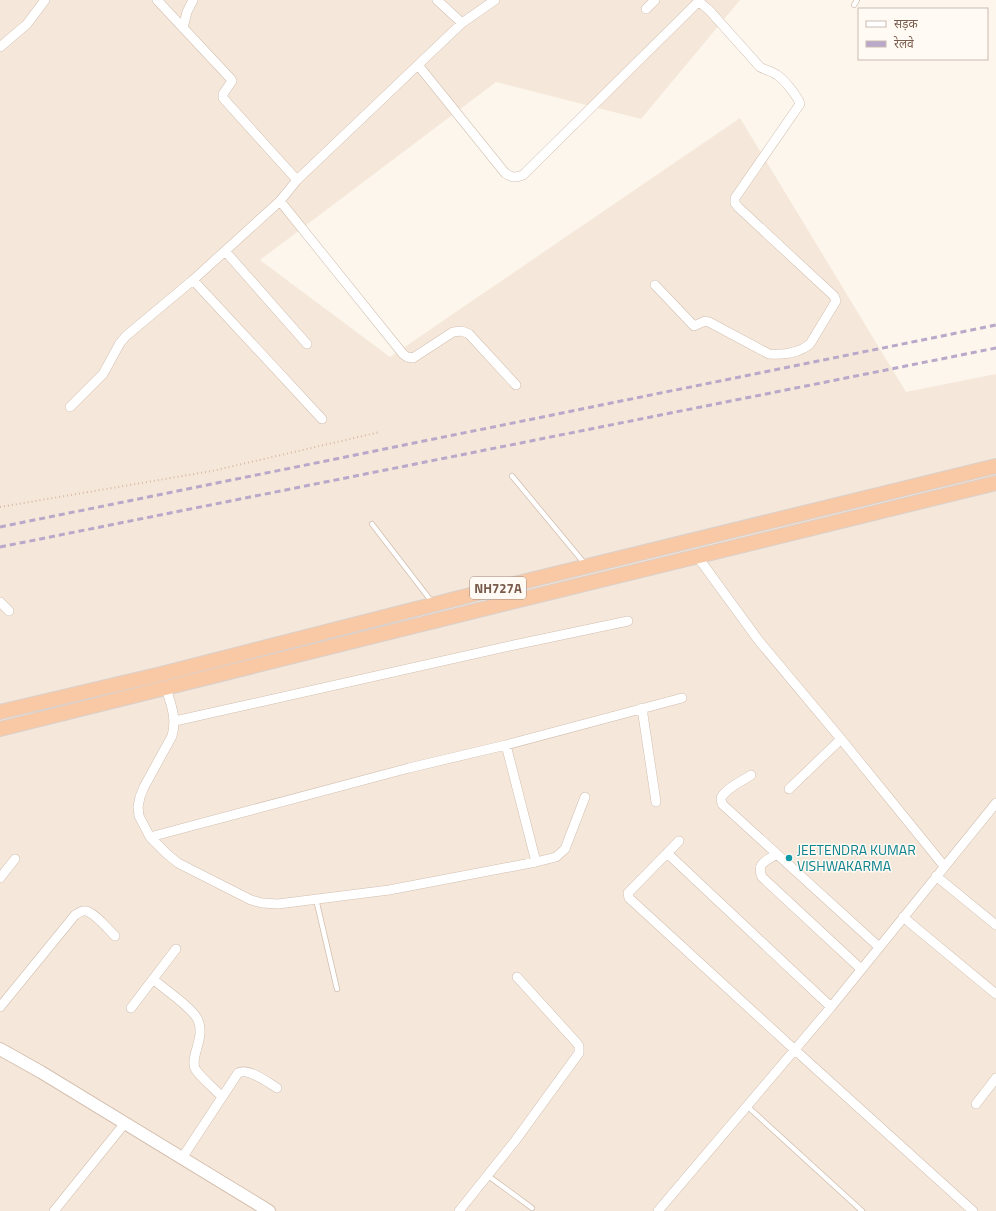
<svg xmlns="http://www.w3.org/2000/svg" width="996" height="1211" font-family="'Titillium Web','Noto Sans Devanagari',sans-serif">
<style>
.residential{fill:#f5e8da}
.lines{fill:none;stroke-linecap:round;stroke-linejoin:round}
.service-casing{stroke:#d1beb0;stroke-width:6}
.minor-casing{stroke:#d1beb0;stroke-width:10}
.secondary-casing{stroke:#d6c0b0;stroke-width:14}
.trunk-casing{stroke:#dad1cd;stroke-width:16}
.path{stroke:#d9b8a5;stroke-width:2;stroke-dasharray:1 3;stroke-linecap:butt}
.service{stroke:#fff;stroke-width:4.5}
.minor{stroke:#fff;stroke-width:9}
.secondary{stroke:#fff;stroke-width:12}
.trunk{stroke:#f9c8a4;stroke-width:14}
.rail{stroke:#b9a8c9;stroke-width:3;stroke-dasharray:6 4;stroke-linecap:butt}
.culture-dot{fill:#0f9aa8;stroke:#fffaf3;stroke-width:1.5}
.labels{text-anchor:middle;stroke-width:3;stroke-linejoin:round;paint-order:stroke}
.shield{fill:#fffaf3;stroke:#a28b7f;stroke-width:1}
.shield-label{font-size:13px;font-weight:bold;fill:#7a5c4d}
.culture-label{font-size:14px;fill:#0d838f;stroke:#fffaf3;text-anchor:start}
</style>
<rect width="100%" height="100%" fill="#fdf6ec"/>
<path class="residential" d="M0,0H740L641,119L496,82L260,260L390,357L740,118L906,392L996,374V1211H0Z"/>
<g class="lines">
<defs>
<path id="service" d="M854,5L857,0
M512,476L585,564
M372,524L432,602
M316,899L337,989
M747,1106L862,1211
M487,1175L532,1208"/>
<path id="minor" d="M157,0L230,78L232,81L223,94V98L297,180
M437,0L462,23
M646,9L655,0
M183,28L187,12L193,0
M0,47L27,24L45,0
M418,65L505,173C512,178 515,178 523,175L700,0
M280,201L403,354L407,357L413,358L453,332L462,331L469,334L516,385
M225,251L307,344
M193,280L322,419
M655,285L694,326L705,321L709,322L769,354C783,355 799,353 810,344L836,301L834,296L738,207L735,203V198L800,104C798,97 784,79 777,75C772,71 765,70 760,67L709,10L698,1
M70,407L103,374L120,343L126,336L193,280L280,201L297,180L462,23L495,0
M697,556L759,641L841,739L944,866
M0,602L9,611
M166,688C171,705 177,718 172,736L144,787L140,797L138,807L139,816L150,837L167,854L178,863L251,900L262,903L278,904L389,890L536,862L556,857L565,849L585,797
M642,708L656,802
M175,721L514,645L628,621
M506,745L536,862
M751,775C741,782 727,787 721,798L722,804L879,947
M789,789L841,739
M150,837L409,768L506,745L682,698
M679,841L628,893L629,898L795,1050L973,1211
M667,853L831,1007
M777,854C766,861 756,863 762,877L861,969
M936,876L996,925
M0,878L15,859
M903,917L996,994
M153,979C164,989 193,1008 198,1020C206,1038 188,1059 196,1070C203,1080 214,1088 222,1097
M0,1007L75,915C79,913 82,910 86,911C95,913 109,930 115,936
M131,1008L176,949
M976,1104L996,1078
M182,1158L238,1073C248,1067 267,1082 277,1088
M54,1211L125,1123
M459,1211L515,1141L579,1053V1046L576,1042L517,977
M658,1211L831,1007L996,803"/>
<path id="secondary" d="M0,1049L41,1072L269,1211"/>
<path id="trunk" d="M0,712L161,674L498,588L996,466
M0,729L503,604L996,483"/>
</defs>
<use href="#service" class="service-casing"/>
<use href="#minor" class="minor-casing"/>
<use href="#secondary" class="secondary-casing"/>
<use href="#trunk" class="trunk-casing"/>
<path class="path" d="M0,507L212,471L380,432"/>
<use href="#service" class="service"/>
<use href="#minor" class="minor"/>
<use href="#secondary" class="secondary"/>
<use href="#trunk" class="trunk"/>
<path class="rail" d="M0,527L996,325
M0,547L996,348"/>
</g>
<circle class="culture-dot" cx="789" cy="858" r="4"/>
<g class="labels">
<rect class="shield" x="470" y="577" width="56" height="22" rx="3"/>
<g class="shield-label">
<text x="498" y="593">NH727A</text>
</g>
<g class="culture-label">
<text x="797" y="855">JEETENDRA KUMAR<tspan x="797" dy="16">VISHWAKARMA</tspan></text>
</g>
</g>
<rect x="858" y="8" width="130" height="52" fill="#fffaf3" stroke="#cabbb1"/>
<rect x="866" y="21" width="20" height="6" fill="#ffffff" stroke="#cabbb1"/>
<text x="894" y="28" font-size="12" fill="#7a5c4d">सड़क</text>
<rect x="866" y="41" width="20" height="6" fill="#b9a8c9" stroke="#cabbb1"/>
<text x="894" y="48" font-size="12" fill="#7a5c4d">रेलवे</text>
</svg>
